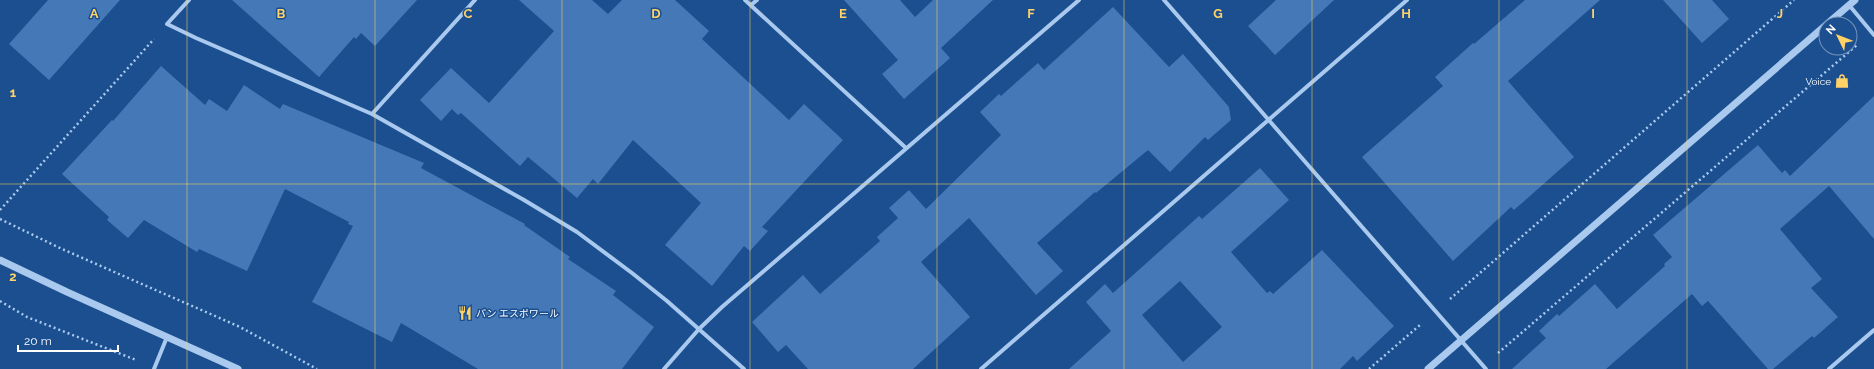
<svg xmlns="http://www.w3.org/2000/svg" width="1874" height="369" font-family="Raleway,'Noto Sans JP',sans-serif">
<style>
.building{fill:#4478b7;fill-rule:evenodd}
.lines{fill:none;stroke-linecap:round;stroke-linejoin:round}
.path{stroke:#a9c9ee;stroke-width:2.5;stroke-dasharray:2 3;stroke-linecap:butt}
.minor{stroke:#a9c9ee;stroke-width:4}
.tertiary{stroke:#a9c9ee;stroke-width:7}
.grid{fill:none;stroke:#ffd166;stroke-width:1;stroke-opacity:0.55}
.labels{text-anchor:middle;stroke-width:3;stroke-linejoin:round;paint-order:stroke}
.poi-label{font-size:10px;fill:#fff;stroke:#1b4f8f;text-anchor:end}
.grid-label{font-size:13px;text-anchor:middle;font-weight:bold;fill:#ffd166;stroke:#1b4f8f;stroke-width:3;stroke-linejoin:round;paint-order:stroke}
</style>
<rect width="100%" height="100%" fill="#1b4f8f"/>
<path class="building" d="M48,0H120L49,80L9,44Z
M232,0H417L375,46L361,33L356,39L354,37L319,77Z
M519,0H592L608,14L622,0H675L709,31L702,39L789,120L804,104L843,140L762,227L768,231L750,251L744,246L712,286L665,245L701,203L633,140L598,184L593,179L577,198L528,157L520,166L461,113L458,115L452,109L441,121L420,100L451,68L489,103L554,31Z
M844,0H900L915,17L933,0H993L941,48L950,58L904,99L882,74L898,60Z
M1276,0H1334L1275,55L1248,26Z
M1525,0H1600L1508,81L1574,157L1514,210L1511,207L1453,261L1362,157L1443,86L1435,77L1473,43L1474,44Z
M1663,0H1712L1729,19L1702,43Z
M1113,7L1169,67L1183,54L1229,107L1231,120L1208,140L1205,137L1170,172L1148,150L1096,193L1095,192L1045,236L1037,243L1063,271L1036,295L969,218L921,262L970,317L913,369H808L786,345L778,352L752,322L803,275L820,294L880,241L877,237L898,218L889,208L909,190L926,209L1001,135L980,112L999,94L1001,96L1038,63L1044,70Z
M161,66L205,105L209,99L227,111L244,85L280,109L283,104L424,163L421,168L525,224L524,225L570,257L568,259L616,291L613,295L654,327L622,369H478L401,323L392,342L312,302L353,226L348,224L349,222L285,189L247,271L199,249L197,252L144,220L128,238L107,220L109,217L62,174L112,120L113,121Z
M1874,96V239L1829,186L1780,229L1822,279L1811,288L1838,317L1814,338L1812,336L1773,369H1768L1708,301L1702,306L1692,294L1606,369H1512L1546,338L1539,331L1557,314L1559,316L1595,284L1617,309L1665,266L1664,264L1672,257L1653,235L1758,145L1782,173L1785,170L1790,176Z
M1260,168L1289,200L1231,252L1267,293L1270,291L1273,294L1322,250L1394,326L1357,361L1353,356L1340,369H1069L1111,331L1086,302L1105,284L1113,293L1199,216L1202,219ZM1180,281L1222,327L1183,362L1142,315Z"/>
<g class="lines">
<path class="path" d="M0,210L154,39
M0,219L62,249L240,327L317,369
M1450,299L1794,0
M0,301L27,317L136,360
M1498,353L1857,45
M1369,369L1420,325"/>
<path class="minor" d="M189,0L167,24L196,38L372,114L524,200L577,232L632,273L667,301L744,369
M745,0L906,148
M1164,0L1486,369
M751,5L757,0
M1849,5L1874,35
M372,114L475,0
M154,369L167,337
M664,369L699,329L722,307L1079,0
M981,369L1407,0
M1829,369L1874,330"/>
<path class="tertiary" d="M1827,24L1855,0
M0,260L67,292L238,369
M1428,369L1826,25"/>
</g>
<path class="grid" d="M187,0V369M375,0V369M562,0V369M750,0V369M937,0V369M1124,0V369M1312,0V369M1499,0V369M1687,0V369M0,184H1874"/>
<defs>
<symbol id="shop-bare" viewBox="-9 -9 18 18"><path d="M-5-2.5h2.3a2.7 3.5 0 0 1 5.4 0H5L5.5 6h-11ZM-1.5-2.5h3a1.5 2.3 0 0 0-3 0Z" fill="#ffd166" stroke="#1b4f8f" stroke-width="2.5" paint-order="stroke"/></symbol>
<symbol id="restaurant-bare" viewBox="-9 -9 18 18"><path d="M-5-6h1v4h1v-4h1v4h1v-4h1v5L-1.5 .5V6h-2V.5L-5-1ZM5-6V6H3V1.5H1.5Q1.5-4 5-6Z" fill="#ffd166" stroke="#1b4f8f" stroke-width="2.5" paint-order="stroke"/></symbol>
</defs>
<g fill-rule="evenodd">
<use href="#shop-bare" x="1832" y="71" width="20" height="20"/>
<use href="#restaurant-bare" x="455" y="303" width="20" height="20"/>
</g>
<g class="labels">
<g class="poi-label">
<text x="1831" y="85">Voice</text>
<text x="476" y="317" text-anchor="start">パン エスポワール</text>
</g>
</g>
<g class="grid-label">
<text x="94" y="18">A</text>
<text x="281" y="18">B</text>
<text x="468" y="18">C</text>
<text x="656" y="18">D</text>
<text x="843" y="18">E</text>
<text x="1031" y="18">F</text>
<text x="1218" y="18">G</text>
<text x="1406" y="18">H</text>
<text x="1593" y="18">I</text>
<text x="1780" y="18">J</text>
<text x="13" y="97">1</text>
<text x="13" y="281">2</text>
</g>
<g transform="translate(1838 36) rotate(313)"><circle r="19" fill="#1b4f8f" stroke="#7695bc"/>
<path d="M0-3L7 15L0 10L-7 15Z" fill="#ffd166"/>
<text y="-6" font-size="11" font-weight="bold" text-anchor="middle" fill="#ffffff">N</text>
</g>
<path d="M18 345v6h100v-6" fill="none" stroke="#ffffff" stroke-width="2"/>
<text x="24" y="345" font-size="12" fill="#ffffff" stroke="#1b4f8f" stroke-width="3" paint-order="stroke">20 m</text>
</svg>
